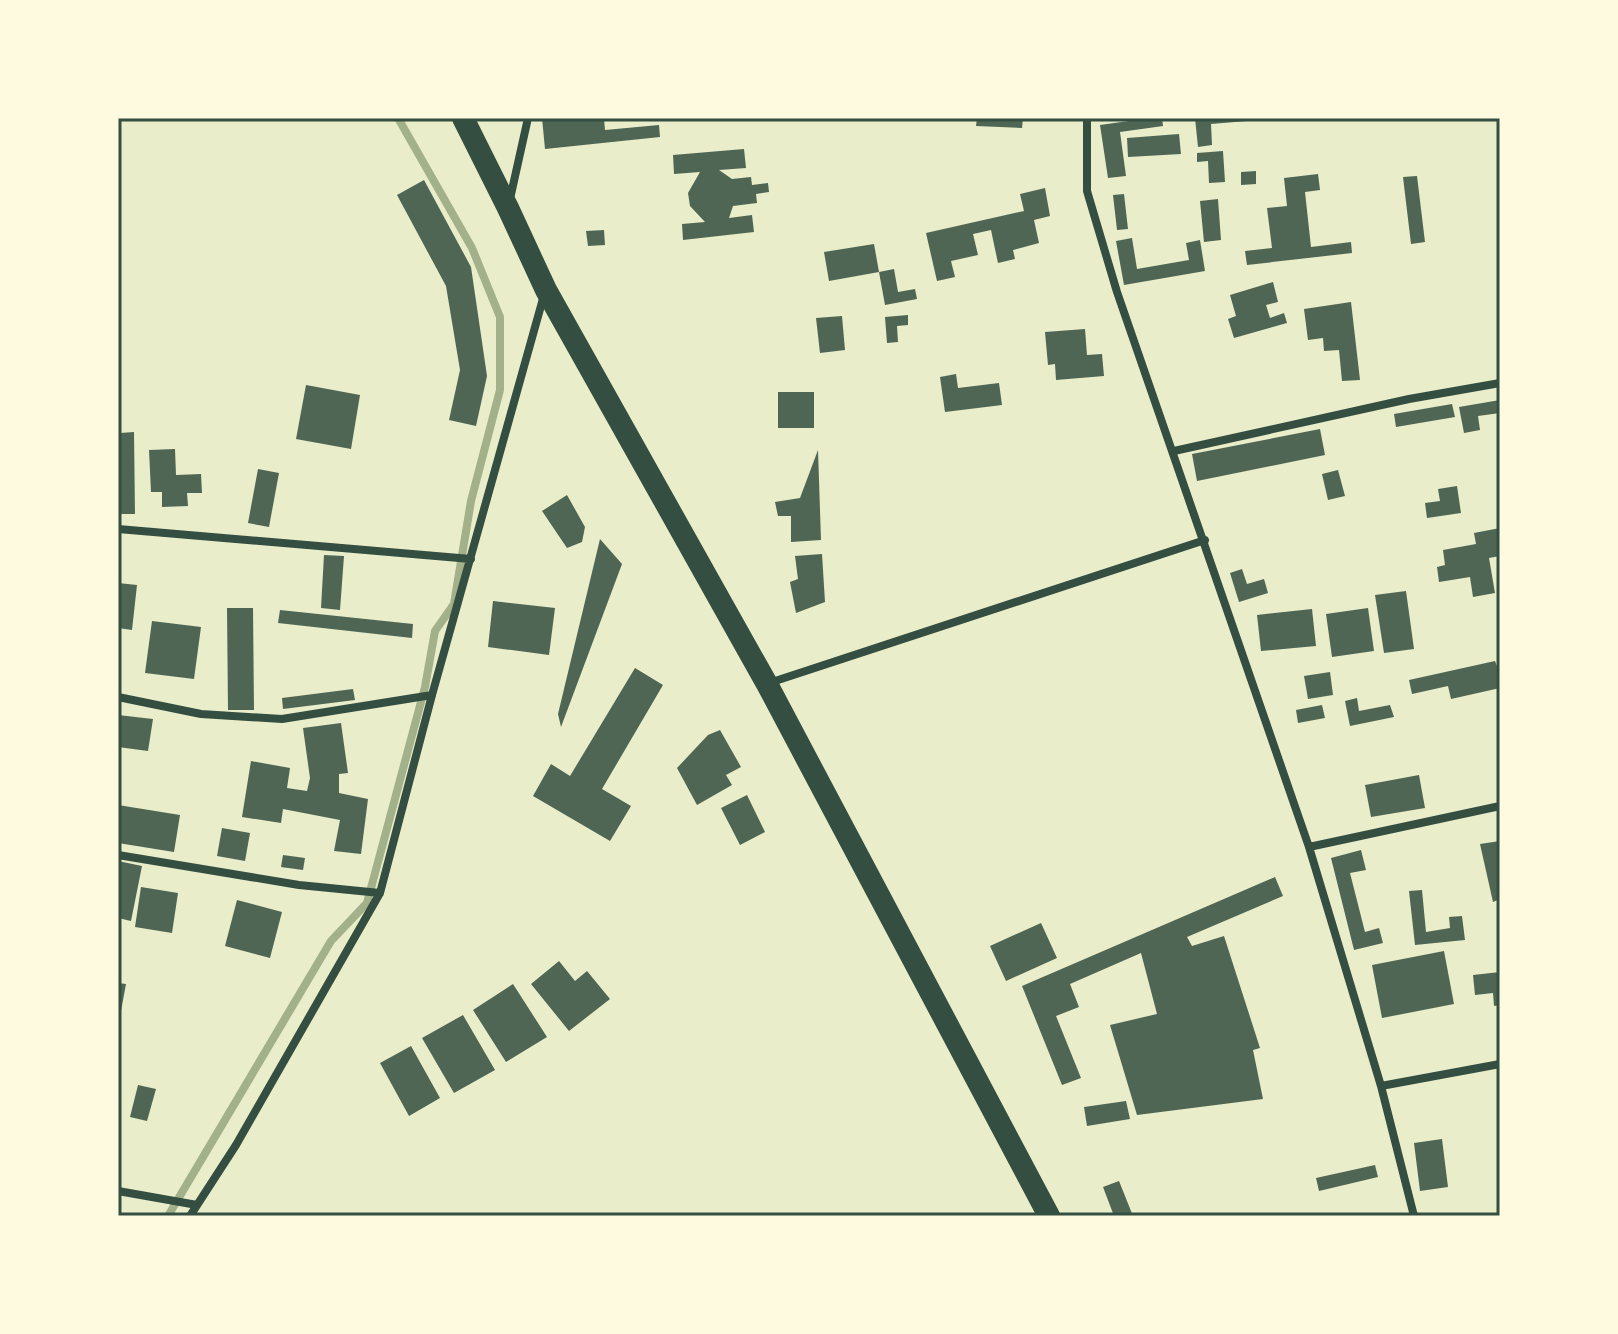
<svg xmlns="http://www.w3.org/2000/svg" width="1618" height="1334" font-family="Figtree,sans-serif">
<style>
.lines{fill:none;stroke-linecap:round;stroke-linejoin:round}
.stream{stroke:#a3b18a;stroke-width:8}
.building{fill:#4f6655}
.minor{stroke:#344e41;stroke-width:8}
.trunk{stroke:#344e41;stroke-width:22}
.neatline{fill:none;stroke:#344e41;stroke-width:3}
</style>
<rect width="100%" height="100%" fill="#e9edc9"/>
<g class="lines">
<path class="stream" d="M168,1216L331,941L367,903L425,687L435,631L454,604L471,501L500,390V317L472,248L398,118"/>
</g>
<path class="building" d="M542,118L604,119L605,130L659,125L660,137L545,149Z
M977,118H1023L1022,128L976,126Z
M1150,118H1162L1163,126L1120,132L1126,176L1108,178L1100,125Z
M1195,118H1259V120L1211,124L1212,145L1198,147Z
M1179,134L1181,154L1128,157L1127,138Z
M744,149L746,168L719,170L732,179L751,177L752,185L768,183L769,192L756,194L757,203L733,206L729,218L752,215L754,232L683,240L682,224L705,222L690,206L688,193L700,172L674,174L673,155Z
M1223,151L1225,182L1209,183L1208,161L1197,162V153Z
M1256,171V184L1241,185V172Z
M1318,174L1320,190L1305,192L1311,247L1351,242L1352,253L1247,265L1245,251L1272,248L1267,208L1287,206L1284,178Z
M1417,176L1425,242L1411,244L1403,177Z
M424,180L471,267L487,376L476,426L449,420L460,370L446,286L397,195Z
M1045,188L1050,216L1034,220L1039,243L1013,250L1015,259L998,263L991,230L973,234L978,255L951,261L955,277L937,281L926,233L1024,211L1020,194Z
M1124,194L1128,229L1117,230L1113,195Z
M1218,199L1221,240L1204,242L1200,201Z
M604,230L605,245L588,246L586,231Z
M1132,238L1137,269L1189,260L1186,243L1200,240L1205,271L1124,285L1116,241Z
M874,244L879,272L829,281L824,252Z
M894,269L898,292L915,289L917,299L885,305L879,272Z
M1273,282L1278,302L1266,305L1270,318L1284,313L1287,323L1234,338L1228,319L1236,316L1230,295Z
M1351,302L1360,380L1342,381L1339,350L1324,351L1323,338L1308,340L1304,309Z
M908,315V325L897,326L898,342L887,343L885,317Z
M842,316L845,350L820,353L816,318Z
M1085,329L1087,355L1102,354L1104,376L1056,380L1055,364L1048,365L1045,332Z
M956,374L958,388L999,383L1002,405L945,412L940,377Z
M306,385L360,395L351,449L296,439Z
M778,392H814V428H778Z
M1500,400V413L1478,416L1480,430L1464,433L1459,407Z
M1452,404L1455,417L1396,427L1394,414Z
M1320,429L1325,455L1197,481L1192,454Z
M134,432L135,514H118V492H121L120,433Z
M175,449L176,475L201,474L202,493H187L188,506L162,507V492H151L149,450Z
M818,450L821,540L791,542V516H778L775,502L800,498Z
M258,469L279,473L269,527L248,523Z
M1338,470L1345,496L1328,500L1322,474Z
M1457,486L1461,513L1427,518L1425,503L1440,501L1438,489Z
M567,495L585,527L582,542L567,548L542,511Z
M1500,528V556L1489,558L1495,593L1473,597L1470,577L1439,582L1437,567L1445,565L1443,550L1476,544L1474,533Z
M600,539L622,564L561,727L558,714Z
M822,554L825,602L796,613L790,582L798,579L795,556Z
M324,555L344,556L340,610L321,608Z
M1242,569L1247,584L1264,579L1268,593L1239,602L1230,573Z
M118,583L137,585L132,630L118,628Z
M1406,591L1414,649L1384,653L1375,595Z
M493,601L555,608L549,655L488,647Z
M227,608H253L254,710H228Z
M1368,608L1374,651L1332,657L1326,614Z
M1312,609L1316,646L1261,651L1257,615Z
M280,610L413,624L412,638L278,623Z
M152,621L201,627L194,679L145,673Z
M1495,661L1500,674V688L1451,699L1448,686L1412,694L1409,680Z
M635,668L663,685L602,789L631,806L610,841L533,796L551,764L570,776Z
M1330,672L1333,695L1308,699L1304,676Z
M353,689L355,700L283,709L282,698Z
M1357,698L1359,711L1390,705L1394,717L1350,726L1345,701Z
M1322,705L1325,718L1298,723L1296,710Z
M118,715L153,719L148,751L118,747Z
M341,723L348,773L339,774V793L368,799L361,854L334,851L340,820L283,809L281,823L242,817L251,761L290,768L287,788L307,791L310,778L303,728Z
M720,730L741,767L726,775L732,785L697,805L677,768L708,735Z
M1419,775L1425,808L1371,817L1365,785Z
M747,795L765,832L740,845L721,808Z
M118,805L180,815L174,852L118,843Z
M222,828L250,833L245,861L217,856Z
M1500,841V899L1493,902L1480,844Z
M1361,850L1366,870L1350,873L1365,932L1379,928L1383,943L1354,950L1331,858Z
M283,855L305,858L303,870L281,867Z
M118,861L142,866L131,921L118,918Z
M1275,877L1283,896L1187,937L1192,946L1224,936L1260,1048L1253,1050L1263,1099L1137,1115L1110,1025L1157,1014L1141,953L1070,984L1079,1007L1056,1016L1081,1078L1062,1085L1022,986Z
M141,887L178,893L172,933L135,927Z
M1422,890L1426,932L1450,928L1449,917L1462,916L1465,940L1415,945L1409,891Z
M237,900L282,912L270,958L225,946Z
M1041,923L1057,958L1006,981L990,946Z
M1444,951L1454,1004L1382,1018L1372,965Z
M559,961L575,981L587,971L610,999L569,1031L531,984Z
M1500,972V1005L1494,1006L1493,993L1475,995L1473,975Z
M118,983L126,984L121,1011L118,1010Z
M513,984L547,1037L506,1062L473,1010Z
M463,1015L495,1070L454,1093L422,1038Z
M411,1046L440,1098L409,1116L380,1063Z
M138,1085L156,1089L147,1121L130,1117Z
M1126,1101L1130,1119L1087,1126L1084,1107Z
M1442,1139L1448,1187L1420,1191L1414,1143Z
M1375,1165L1378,1177L1319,1191L1316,1178Z
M1119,1181L1133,1216H1114L1103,1187Z"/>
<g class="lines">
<path class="minor" d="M1087,118V191L1117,292L1309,847L1381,1086L1414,1216
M510,199L528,118
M1174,451L1409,399L1500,383
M118,529L471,559
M769,683L1205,540
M118,697L201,714L282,719L432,695
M1309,847L1500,806
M118,855L299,885L380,893
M1381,1086L1500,1064
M118,1191L197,1205
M190,1216L236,1145L380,893L432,695L544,295"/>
<path class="trunk" d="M463,118L508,208L546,290L767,684L1049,1216"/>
</g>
<rect width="1618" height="1334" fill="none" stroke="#fefae0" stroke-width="240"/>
<rect x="120" y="120" width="1378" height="1094" class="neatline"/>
</svg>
